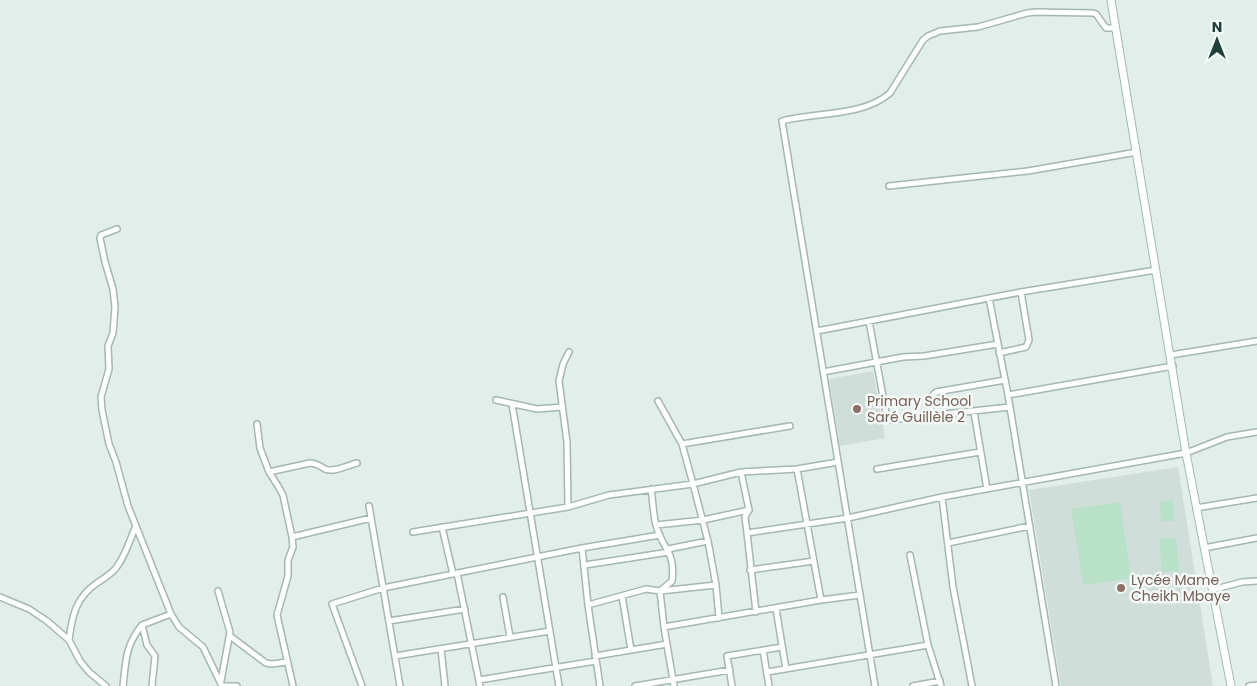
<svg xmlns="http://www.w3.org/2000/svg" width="1257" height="686" font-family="Poppins,sans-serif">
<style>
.built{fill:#d0ded9}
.pitch{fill:#b9e1c7}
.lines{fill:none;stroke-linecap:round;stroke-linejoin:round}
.minor-casing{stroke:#a4b7b2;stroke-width:8}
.secondary-casing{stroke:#9fbbb3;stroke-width:9}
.minor{stroke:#fff;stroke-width:5}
.secondary{stroke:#fff;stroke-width:7}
.education-dot{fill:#8d6e63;stroke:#f3faf7;stroke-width:2}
.labels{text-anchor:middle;stroke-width:5;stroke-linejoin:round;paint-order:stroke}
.education-label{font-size:14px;fill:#785e54;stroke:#f3faf7;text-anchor:start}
</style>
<rect width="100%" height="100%" fill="#e2eeea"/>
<path class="built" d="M873,371L885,438L840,446L829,379Z
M1178,467L1213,686H1061L1029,490Z"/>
<path class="pitch" d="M1173,500L1174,521H1161L1160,501Z
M1120,502L1131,578L1083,585L1071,509Z
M1176,538L1179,571L1162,572L1159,539Z"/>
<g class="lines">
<defs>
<path id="minor" d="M889,186L1028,171L1137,152
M117,229L101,235L100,238L105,262L113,289L115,307L113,333L108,346L109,369L101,397L102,410L109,444L116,462L128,506L171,614L142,625L147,645L155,656L152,686
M989,298L1008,395L1056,686
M869,321L887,418L889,420L1010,407
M817,331L1021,292L1156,270
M999,353L1026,347L1029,340L1021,292
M1171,355L1257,341
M823,372L903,357L924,356L998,344
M1008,395L1173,366
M496,400L537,409L562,407
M658,401L682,444L693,484L708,541L716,585L719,618
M512,404L559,686
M974,412L987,489
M932,417C931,407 927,398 936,392L1005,380
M257,424L260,448L269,472L278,486L283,495L292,537L371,518
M682,444L790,426
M797,469L821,600
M877,469L980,452
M269,472L310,463C317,463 319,466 325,469C334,473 348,465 357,463
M741,472L749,510L745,517L747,533
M651,489C653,501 653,514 656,525C662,549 676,551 672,581L660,591L664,627L674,686
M942,497L953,587L972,686
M369,506L400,686
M568,507L567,442L559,381L563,364L569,352
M1196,508L1257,498
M656,525L703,520L749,510
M442,527L453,574
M413,532L568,507L609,495L693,484L741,472L797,469L838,462
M292,537L293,547L288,560V576L277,615L293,686
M948,543L1030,526
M582,548L588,605L600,686
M1204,548L1257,538
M668,549L708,541
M910,555L928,645L941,686
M585,565L669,552
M750,570L814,561
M457,573L480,686
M1212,590L1242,582L1257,581
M218,591L230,632L221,681
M622,596L631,650
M0,597L29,609L47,621L69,640L80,661L89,672L106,686
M503,597L510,637
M588,605L646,589L660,591L716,585
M776,609L786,669
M756,612L747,533L848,518L942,497L1186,453L1227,437L1257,432
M171,614L179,627L203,647L222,686H237
M389,621L465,609
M664,627L821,600L860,595
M230,636L266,663L272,664L287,662
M69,640C72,616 76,597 97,583C105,577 113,574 118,565C126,554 130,539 136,526
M441,649L445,686
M763,650L769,686
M395,656L550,631
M595,656L667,644
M767,672L928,645
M479,680L596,661
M123,686C126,661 125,646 142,625
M362,686L332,604L383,588L582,548L660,535
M635,686L730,670
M732,686L727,656L782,647
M875,686L782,121C815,112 863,117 890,93L923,40L928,36L940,31L978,27L1027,13L1036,12L1093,13L1096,14L1106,28H1115
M913,686L940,681
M1249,686L1257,685"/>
<path id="secondary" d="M1111,0L1186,453L1231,686"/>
</defs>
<use href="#minor" class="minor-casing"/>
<use href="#secondary" class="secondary-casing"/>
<use href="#minor" class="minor"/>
<use href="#secondary" class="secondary"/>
</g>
<g class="education-dot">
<circle cx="857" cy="409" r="5"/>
<circle cx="1121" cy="588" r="5"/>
</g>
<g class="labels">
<g class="education-label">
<text x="867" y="406">Primary School<tspan x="867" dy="16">Saré Guillèle 2</tspan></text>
<text x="1131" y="585">Lycée Mame<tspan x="1131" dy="16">Cheikh Mbaye</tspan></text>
</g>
</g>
<g transform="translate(1217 40)" stroke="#f3faf7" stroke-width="4" paint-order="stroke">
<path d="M0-4L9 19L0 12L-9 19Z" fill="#20413b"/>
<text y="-8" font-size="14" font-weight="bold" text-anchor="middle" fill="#20413b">N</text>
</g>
</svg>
